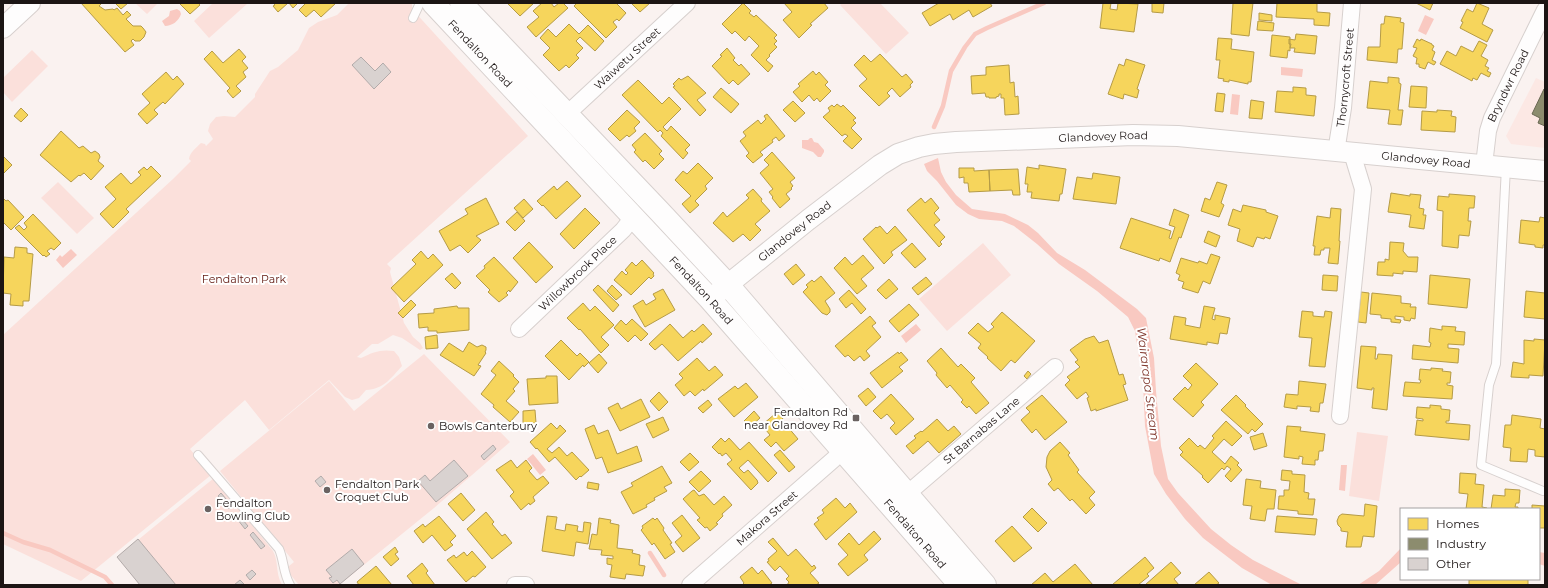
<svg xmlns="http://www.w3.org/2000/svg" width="1548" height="588" font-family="Montserrat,sans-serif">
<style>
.built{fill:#fce8e4}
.green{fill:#fbe0db}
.water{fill:#f9c9c1}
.homes{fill:#f6d55c;stroke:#b59b46}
.industry{fill:#8c8c6e;stroke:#6a6853}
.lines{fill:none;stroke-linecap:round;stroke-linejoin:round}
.stream{stroke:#f9c9c1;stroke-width:4.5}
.building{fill:#d9d2d0;stroke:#b2abaa}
.service-casing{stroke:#d7d0ce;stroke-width:10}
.minor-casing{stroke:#d7d0ce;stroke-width:18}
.tertiary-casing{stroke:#d7d0ce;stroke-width:22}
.primary-casing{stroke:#d7d0ce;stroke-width:24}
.service{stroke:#fefdfd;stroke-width:8}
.minor{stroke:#fefdfd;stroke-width:16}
.tertiary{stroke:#fefdfd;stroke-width:20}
.primary{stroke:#fefdfd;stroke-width:22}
.poi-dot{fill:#6a6261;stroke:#fff;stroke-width:1.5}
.labels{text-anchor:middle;stroke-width:4;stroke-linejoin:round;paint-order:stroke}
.street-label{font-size:11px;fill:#1c1514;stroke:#fff}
.park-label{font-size:11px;fill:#60170e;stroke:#fff}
.poi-label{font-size:11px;fill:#1c1514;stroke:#fff;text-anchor:start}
.water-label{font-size:12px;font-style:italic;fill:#7d3227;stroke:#fff}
</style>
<rect width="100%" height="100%" fill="#faf2f0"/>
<path class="built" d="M1536,78L1545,82V148L1511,144L1506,136Z"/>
<path class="green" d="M135,3H158L147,14Z
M213,3H246L247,4L209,38L194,21Z
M349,3H412V9L528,136L387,264L391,268L390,272L404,323L413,337L420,343L423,348L420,350L402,338L393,335L378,344H372L357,357L361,358C373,352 381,349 394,351L399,357L402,366C391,378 384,389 366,390L359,398L352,400L345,397L329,380L269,430L245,400L190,449L211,475L81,581L3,544V335L173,179L191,161L189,159C190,152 196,148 201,143L205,144L206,146L213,139L208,131L210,124L216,117L224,116L235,117L255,97V94L270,71L278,67L298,50L309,28L318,22L337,15Z
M842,3H880L909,33L886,54L840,5Z
M32,50L48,66L12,102L3,92V78Z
M58,182L94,218L77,234L41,198Z
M983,243L1011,275L947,331L919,299Z
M424,354L510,442L434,508L339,585H299L289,573V566L294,562L220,471L329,381L354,411Z
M1357,432L1388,436L1379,501L1349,496Z
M214,478L273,551C279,562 275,572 282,585H140L117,557Z"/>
<path class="water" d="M177,9L180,11L181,14C179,21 172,26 165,26L162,21L169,16L170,11Z
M1425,15L1434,19L1426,35L1418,31Z
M1281,67L1303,69L1302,77L1281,75Z
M1232,94L1240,95L1238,115L1230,114Z
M810,138H812L814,142L818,143L824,150V152L821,157H818L813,152L802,148V140H808Z
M938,158L941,172L946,182L956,195L972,209L1005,214L1028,225L1038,233L1057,253L1085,270L1137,309L1146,318L1154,358L1156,391L1161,446L1168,479L1178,493L1211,529L1231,545L1253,560L1302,585H1272L1242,568L1203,538L1185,519L1166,494L1154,474L1145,426L1143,383L1138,351L1135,331L1128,317L1097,291L1059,264L1037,244L1014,226L1002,221L979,219L968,214L956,205L937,181L927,171L924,164Z
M71,249L77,255L63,268L56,260L60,255L62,257Z
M916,324L921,330L906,343L901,336Z
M533,454L546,470L540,475L527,459Z
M1341,465H1347L1345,491L1339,490Z
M1401,548V562L1375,585H1358L1379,571Z
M1539,552L1545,553V566L1539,564Z"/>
<path class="homes" d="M81,3H99L101,4L99,6L105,10L113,9L114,10L117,8L123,15L127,11L131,15L126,19L133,26H141L143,28L146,32L144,37L140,41H135L133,39L131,41L134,45L125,52Z
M115,3H128L121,9Z
M181,3H198L200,5L190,14L180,4Z
M273,3H288L278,12L273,6L275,5Z
M289,3H298L293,8Z
M306,3H336L321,17L314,10L306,17L299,10Z
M507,3H534L520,16Z
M542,3H551L554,7L559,3H563L568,8L536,37L527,27L539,17L533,11Z
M577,3H618L617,4L626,13L619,21L617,19L613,22L617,27L606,38L574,6Z
M631,3H650L640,12Z
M743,3L751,11L749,13L754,17L756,15L777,35L774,38L777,41L774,44L777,47L769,55L770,56L766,60L773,66L768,72L751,55L759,46L749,36L745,41L735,31L732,34L722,24Z
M784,3H824L828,8L810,24L812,25L799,38L783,20L792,12Z
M939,3H990L992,6L973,17L969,10L953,20L950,14L930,26L922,13Z
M1103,3H1111L1110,9L1117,10L1118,3L1138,4L1134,32L1100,28Z
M1152,3H1164L1163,13L1152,12Z
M1233,3H1253L1249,36L1231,34Z
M1277,3H1317V12L1330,13L1329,26L1314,25V19L1276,17Z
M1416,3H1433L1430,10Z
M1477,3L1489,8L1482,24L1493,30L1487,42L1460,28L1463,22L1461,21L1467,9L1473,12Z
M1259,13L1272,15V21L1259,20Z
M1385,16L1401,18L1400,22L1404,23L1402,49H1398L1397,63L1367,60L1368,47H1380L1381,24H1384Z
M1258,21L1274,23L1273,31L1257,30Z
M569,24L579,34L588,25L604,41L595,51L580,37L576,41L583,48L576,55L579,58L569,68L566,65L559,71L543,55L550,48L540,38L548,29L556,37Z
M1296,34L1317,36L1315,54L1294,52L1295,48H1290L1291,44H1289V39L1295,40Z
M1272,35L1290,37V51L1288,50L1287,58L1270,56Z
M1218,38L1232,39L1231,49L1254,52L1251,82H1248V84L1229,80V82L1223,81L1224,79L1218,78L1220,60H1216Z
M1417,39L1420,41L1421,39L1432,44V45L1434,46L1432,50L1435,52L1432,60L1436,62L1434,65L1428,62L1425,69L1419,67V64H1416L1417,58L1413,56L1417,48L1413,47Z
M1479,41L1487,45L1481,56L1488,60L1485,66L1489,68L1487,71L1491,73L1489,77L1481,73L1477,80L1473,78L1472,81L1440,64L1447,51L1456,56L1461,46L1473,52Z
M727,48L735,58L733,60L739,66L741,64L750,74L738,85L733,80L729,84L712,66L722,56L720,55Z
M239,49L246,57L242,61L248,68L243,72L246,77L236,86L241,91L233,98L227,91L230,88L204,59L212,51L223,63Z
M880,54L902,77L906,74L913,82L910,85L911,87L900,97L892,88L887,93L890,96L879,106L859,86L867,79L854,65L864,55L871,62Z
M1126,59L1145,65L1137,89L1139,90L1137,98L1124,94L1123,99L1108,94L1119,64L1124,66Z
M1009,65L1010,83L1014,82L1015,97L1018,96L1019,114L1005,115L1004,98H1001V94H999V96L996,97V98H989V97H986L985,93L972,94L971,76L986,75V67Z
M813,71L816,75L819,72L828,82L825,85L831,91L820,102L817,98L814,101L809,95L802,102L793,92L800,86L798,84Z
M166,72L173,80L177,76L184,84L165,104L163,102L154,110L158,114L147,124L138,114L150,103L142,94Z
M688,76L706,93L697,100L706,110L700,116L673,87L675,86L673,84L679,78L681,80Z
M1388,77L1399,78V83L1401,84L1398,110H1403L1401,125L1388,124L1390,110L1367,108L1370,81L1388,83Z
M638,80L662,104L669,97L681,109L663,127L667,131L671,126L690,145L685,150L688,153L683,159L661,136L663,133L660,130L658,132L622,95Z
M1411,86L1427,87L1426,108L1409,107Z
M1293,87L1306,88V95L1316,96L1314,116L1275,112L1277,91L1293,92Z
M721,88L739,104L731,113L713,97Z
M1217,93L1225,94L1223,112L1215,111Z
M1251,100L1264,102L1262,119L1249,118Z
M793,101L805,113L795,122L783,110Z
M837,104L841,107L843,105L856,118L853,120L856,123L851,128L862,139L852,149L843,141L848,136L845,134L842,136L823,117L830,111L828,108L832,105L834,107Z
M21,108L28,115L21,122L14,116Z
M627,110L640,122L634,128L636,131L629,137L627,135L620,141L608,129Z
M1437,110L1452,111L1451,116L1456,117L1455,132L1421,130L1422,111L1437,112Z
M767,114L785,136L779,141L776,137L772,140L773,142L760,152L763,155L753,163L746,156L749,153L740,141L746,136L743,132L758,120L761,124L766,119L764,116Z
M61,131L79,148L83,146L91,153L95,151L99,154L100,157L98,161L104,166L91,180L84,173L80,176L79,175L71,182L40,155Z
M645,133L662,151L659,154L664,159L654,169L645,160L643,162L634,152L636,150L632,145Z
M772,152L795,178L790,182L793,186L791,188L792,189L786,194L790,199L780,208L772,198L773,197L769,192L773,189L760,173L769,165L764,160Z
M4,157L12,165L3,174V158Z
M698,163L713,178L705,186L707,189L695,201L699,205L690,213L682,204L691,196L675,180L683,171L687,174Z
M1039,165L1066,169L1062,194H1060L1059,201L1031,198L1032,192H1027L1028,184H1025L1027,167L1039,169Z
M151,166L161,176L126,209L129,212L113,228L100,214L116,199L105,187L121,173L131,184L141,175L138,172L144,167L147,170Z
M959,168H974V171L989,170L990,191L969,192L968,183H964V177L959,178Z
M1018,169L1020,195H1013L1012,190L990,191L989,170Z
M1093,173L1120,177L1116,204L1073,199L1077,177L1092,179Z
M567,181L581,196L556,219L543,205L542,206L537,201L554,186L557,190Z
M1217,182L1227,185L1221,203L1224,205L1219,217L1201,211L1205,198L1210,200Z
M753,189L762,199L761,201L770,211L755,224L761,230L750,241L743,234L733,242L713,223L723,212L727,217L749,198L746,195Z
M1391,193L1410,196V194L1421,195L1419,208L1424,209L1423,215H1426L1424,229L1409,227L1411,215L1388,212Z
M1449,194L1475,196L1474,208H1469L1468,221H1471L1469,236L1459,235L1458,248L1442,246L1443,211L1437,210L1438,196L1449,197Z
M3,198L6,201L8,200L24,217L11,230L3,222Z
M486,198L499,224L476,236L481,240L468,253L460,245L450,251L439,231L468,214L465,209Z
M921,198L925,203L931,198L939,208L934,213L940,220L934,225L945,237L940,242L942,244L939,247L907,210Z
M524,199L533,209L523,218L514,208Z
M1243,205L1266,210V212L1278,216L1270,239L1265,237L1264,239L1257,237L1253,247L1237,241L1240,229L1228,225L1233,209L1241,212Z
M585,208L600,223L574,249L560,234Z
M1331,208L1341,209L1339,241H1340L1338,264L1328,263L1330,248H1324V250H1321L1320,255H1314L1315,246H1313L1317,216L1330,218Z
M1174,209L1189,215L1181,238L1179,237L1170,262L1160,258L1159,261L1120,248L1131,218L1171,231L1169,238L1171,239L1175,227L1169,225Z
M517,212L525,221L515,231L506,222Z
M33,214L61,243L54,250L51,248L47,251L50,254L46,257L44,255L43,256L15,228L19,225L24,230L27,227L24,223Z
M1540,217L1545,218V245H1543V248L1535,247V245L1519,243L1521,220L1539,222Z
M880,226L887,234L895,226L907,240L891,252L893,255L884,264L863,239L876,227L877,228Z
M1208,231L1220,236L1216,247L1204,242Z
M529,242L553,267L536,283L513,258Z
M1390,242L1404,243L1403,251L1408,257H1418L1417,272L1403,271V274L1393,273V276L1377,275L1378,262H1385V259L1389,260Z
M912,243L926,259L915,268L901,253Z
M15,247L27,248V253L33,254L29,301H23V306L10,305L11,294L3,293L4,257L14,258Z
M421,251L428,259L433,254L443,265L404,302L391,288L416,264L412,260Z
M1211,254L1220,257L1210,284L1203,281L1198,293L1182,288L1184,282L1178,280L1180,275L1176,273L1181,258L1198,263L1199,261L1207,264Z
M863,255L874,268L861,279L867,286L857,294L834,268L845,257L852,265Z
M494,257L518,282L510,292L509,290L506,293L508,295L499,302L488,292L490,290L476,276L485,268L484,266Z
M642,260L654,273L653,274L654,276L651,279L649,277L631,295L614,280L622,271L626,275L628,273L625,270L632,262L636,266Z
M796,264L805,275L793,285L784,274Z
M452,273L461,283L455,289L445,279Z
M1323,275L1338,276L1337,291L1322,290Z
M1430,275L1470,279L1467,308L1428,304Z
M821,276L835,293L825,301L830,309V312L827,315L822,313L803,292L808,287L806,285L812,280L814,282Z
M926,277L932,284L918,295L912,288Z
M889,279L898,289L886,299L877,290Z
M598,285L619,305L613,312L593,290Z
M612,285L622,295L616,300L607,291Z
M663,289L675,310L645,327L633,306L643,300L646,305L656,299L653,294Z
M849,290L866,309L861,314L852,303L846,308L839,299Z
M1526,291L1545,293V319L1524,317Z
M1361,292L1369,293L1366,323L1358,322Z
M1372,293L1401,296V303L1411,304L1410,307H1416L1415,319L1411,318L1410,321L1404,320V317L1395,316V319L1401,320L1400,323L1391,322V319L1381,318V315L1370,314Z
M411,300L416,305L403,318L398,313Z
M583,303L590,311L595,306L614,325L601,337L609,345L601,353L580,329L579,330L567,318Z
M909,304L919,315L899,332L889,321Z
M457,306L458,308H469V330L437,333V331H428V327L419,328L418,314L434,313V309Z
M1204,306L1215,308L1212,319L1215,320V315L1230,318L1227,334L1220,333L1218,344L1207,342V345L1170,339L1174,316L1186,318L1185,325L1200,328Z
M1302,311L1313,312V316L1324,317L1325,311L1332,312L1325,367L1309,366L1312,338L1299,337Z
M1002,312L1035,341L1015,363L1011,360L1001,371L987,358L988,357L978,348L981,344L968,333L978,323L988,332L994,327L991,324Z
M870,316L876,323L872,326L881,337L866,351L870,356L864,361L860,356L854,361L848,355L845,357L835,346Z
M632,319L648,334L641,341L635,335L628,342L614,328L621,320L626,325Z
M670,324L683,338L692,330L694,332L703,324L712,334L702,343L701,341L678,361L662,344L655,350L649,344Z
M1442,326L1456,327L1455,331L1465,332L1464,345L1448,344V348L1459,349L1458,363L1412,359L1413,345L1430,347L1431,343L1429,342L1430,328L1442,330Z
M437,335L438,348L426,349L425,337Z
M1094,336L1099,343L1108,340L1119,375L1123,374L1126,384L1123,385L1128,400L1096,411V409L1091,411L1087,398L1089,397L1086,392L1077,399L1065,385L1070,380L1067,377L1080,367L1075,362L1078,360L1070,350L1085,339Z
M1534,339L1545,340L1543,376L1529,375V378L1511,377L1513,362L1524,364V340L1534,341Z
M561,340L577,356L580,353L589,362L584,367L583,365L569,380L545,356Z
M469,342L477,347L482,345L486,347V350L485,352L486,353L478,365L481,366L474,376L440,355L449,343L463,352Z
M1361,346L1376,347L1375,359H1377L1378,354L1392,355L1387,410L1372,408L1374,388H1372V390L1357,388Z
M941,348L958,367L961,364L975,378L971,382L989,403L976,414L969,406L967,408L961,402L963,400L950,385L947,388L936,375L937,373L927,361Z
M898,352L899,354L901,352L908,360L899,367L903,371L882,388L870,373Z
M599,354L607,363L598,373L589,363Z
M697,358L709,371L715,366L723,375L704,391L703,389L695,396L690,391L684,396L675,385L683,378L679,374Z
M499,361L514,375L513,376L519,382L513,389L515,391L506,401L519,412L510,422L493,407L494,405L481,394L496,375L491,371Z
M1196,363L1218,384L1201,402L1204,405L1193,417L1173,399L1185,387L1188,390L1192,385L1183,376Z
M1431,368L1443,369L1442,371L1451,372L1450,383H1447V385L1453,386L1452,399L1403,396L1405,382L1420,383L1421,380H1419L1420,369L1431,370Z
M1028,371L1031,374L1027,379L1024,376Z
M546,376H557L558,403L529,405L527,379L546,378Z
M1299,381L1326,384L1323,403H1320L1319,412L1310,411L1311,407L1297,406V409L1284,407L1286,394L1298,395Z
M746,383L758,397L734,417L718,399L735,386L738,389Z
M868,388L876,397L866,406L858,396Z
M659,392L668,402L659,411L650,401Z
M891,394L914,419L896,435L890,428L895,423L887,414L881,419L873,411Z
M1042,395L1067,422L1045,440L1036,429L1032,433L1021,420L1030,412L1026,408Z
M1236,395L1246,405L1245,406L1263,424L1255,432L1252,429L1248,434L1221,410Z
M641,399L650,417L620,431L608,408L618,403L621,409Z
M708,400L712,405L703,413L698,408Z
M1430,405L1441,406V409L1450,410L1449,421H1446V423L1470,425L1469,440L1415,435L1417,420L1423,421V419L1416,418L1417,407L1430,408Z
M535,410L536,423H523V411Z
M754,411L760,418L750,427L744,421Z
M776,413L778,415L779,414L783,419L782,420L798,439L784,451L776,442L771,447L764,440L770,435L762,425Z
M1512,415L1541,419L1540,428L1545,429V457L1535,456V450L1528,449L1527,462L1510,461L1511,448L1503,447L1505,425H1511Z
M663,417L669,430L653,438L646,424Z
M937,419L948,431L954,426L961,434L939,453L928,441L913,454L906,446L916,438L914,436L921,431L922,432Z
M1226,421L1242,436L1232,446L1224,439L1212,452L1225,464L1231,456L1239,463L1237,465L1242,470L1231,482L1225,476L1231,469L1227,466L1224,470L1222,468L1208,483L1202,477L1203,476L1180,455L1183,452L1179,448L1189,438L1198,447L1200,445L1205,449L1214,438L1212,436Z
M551,423L557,429L560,425L566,431L547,449L552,453L559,447L567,456L572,452L589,470L581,477L580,476L576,480L555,457L549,462L537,448L536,449L530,442Z
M594,425L598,434L608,430L617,454L637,446L642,461L608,473L602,457L596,459L585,429Z
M1287,426L1301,427L1300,431L1325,434L1323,451H1319L1318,460H1315V465L1302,464L1303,457L1299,456V459L1284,457Z
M1263,433L1267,446L1254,450L1250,437Z
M721,438L725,442L729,438L740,450L749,442L777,473L768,482L748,460L739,468L744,473L748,470L757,480L758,483L751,490L727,464L732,460L726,453L722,456L720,453L719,454L712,447Z
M1060,442L1070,453L1068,455L1079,470L1077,472L1095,492L1089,498L1095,505L1086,514L1072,499L1070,501L1058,488L1054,491L1048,484L1052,480L1046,467L1047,457L1050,451Z
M780,450L795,467L789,472L774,455Z
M690,453L699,462L689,471L680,462Z
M511,460L517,468L526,460L532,468L529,471L537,480L543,476L549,483L533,497L535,501L530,505L529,503L521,510L510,496L514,492L496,470Z
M662,466L672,483L664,487L667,491L654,498L655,500L646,505L647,507L633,514L621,492L633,486L631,483Z
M1282,470L1292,471V474L1305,475L1304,492L1309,493L1308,499H1315L1313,515L1298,514V511L1278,509L1279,496H1284V490H1289L1290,481L1281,480Z
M701,471L711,481L699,492L689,482Z
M1460,473L1476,474L1475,484L1484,485L1482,507L1487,508V509H1466L1468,494L1459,493Z
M1246,479L1261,481L1260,488L1276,490L1274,509H1267L1265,521L1250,519L1252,506L1243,505Z
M588,482L599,484L598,490L587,488Z
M1505,489L1520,490L1519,503H1516L1515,507H1518V509H1491L1493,495L1505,496Z
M694,490L699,496L704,494L714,505L724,496L732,505L722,514L723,516L716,523L718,524L710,531L707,527L705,528L697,520L700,518L683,499L692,491Z
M461,493L475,510L463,521L448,504Z
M836,498L845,508L850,503L857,512L826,540L814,524L819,520L817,518L824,513L822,510Z
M1365,504L1377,506L1374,537L1363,536L1361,547H1346L1348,532L1341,531V528L1338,525L1337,521L1339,516L1342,514L1364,516Z
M1532,505L1545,506V528H1539V509H1532Z
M1032,508L1047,523L1038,532L1023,517Z
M486,512L494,522L492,524L502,536L505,534L512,543L492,559L467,529Z
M682,515L700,538L683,552L675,542L682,536L672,523Z
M439,516L456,536L450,542L453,545L445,551L432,535L423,543L414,531L423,524L425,527Z
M547,516L557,517L555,529L565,531L566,524L578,526L577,531L583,532L584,522L591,523L588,544L576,542L574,556L542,551Z
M1277,516L1317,519L1315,535L1275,532Z
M599,518L611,520L610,523L619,525L617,548L633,550L632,553L640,555L639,565L645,566L643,576L626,574L625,579L610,577L612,565L607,564V558L613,559V556L601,555L602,550L589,549L592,534L597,535Z
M653,518L655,520L657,518L664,528L663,530L672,543L670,544L675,552L665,559L654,543L652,545L641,530L643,528L642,526Z
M1012,526L1032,548L1014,562L995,541Z
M874,531L881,539L864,555L868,560L848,576L838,564L848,555L838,544L849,533L859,545Z
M773,538L788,556L796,549L812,567L814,565L816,568L810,573L819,583L816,585H787L789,582L786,579L789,576L780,566L775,571L767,562L769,561L768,559L777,551L768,542Z
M395,547L398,552L395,554L399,559L391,566L383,557Z
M472,551L486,567L475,577L473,576L466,582L447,560L454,555L456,558L464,552L467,556Z
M1145,557L1154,568L1147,574L1149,576L1138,585H1112Z
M1171,562L1181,573L1174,579L1179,585H1145Z
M422,563L428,571L426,573L435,585H414L407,576Z
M1075,564L1093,585H1031L1045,573L1053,582Z
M376,566L392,585H359L357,582Z
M752,567L758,574L762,570L772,583L769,585H742L744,583L740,577Z
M1209,572L1219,583L1216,585H1194Z
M1528,579V585H1469V580Z"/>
<path class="industry" d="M1544,89H1545V126L1538,123L1540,118L1532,114Z"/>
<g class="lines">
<path class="stream" d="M934,127L943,106L951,71L965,47L975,34L987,28L1044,3
M3,533L23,542L50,550L105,577L112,585
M650,553L664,575"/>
</g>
<path class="building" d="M361,57L375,71L383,63L391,72L374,89L352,65Z
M493,445L496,449L484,460L481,456Z
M454,460L468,476L436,502L418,481L425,475L430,481Z
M321,476L326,482L320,487L315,481Z
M221,493L232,506L229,509L218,496Z
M237,513L248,526L245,529L234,515Z
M253,532L265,546L261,549L250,535Z
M138,539L176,585H140L117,557Z
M352,549L364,564L340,584L337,580L333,583L329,578L332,577L326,570Z
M252,570L256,574L250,580L246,575Z
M240,580L244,584L234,585Z"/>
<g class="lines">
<defs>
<path id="service" d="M413,18L420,3
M1506,167L1496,364L1489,385L1481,465L1543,491
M198,455L279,549C284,560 283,573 290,585"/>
<g id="minor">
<path id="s1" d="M567,114L687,3"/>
<path id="s2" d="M1336,152L1343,108L1352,3"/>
<path id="s3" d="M1484,165L1488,131L1492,118L1545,10"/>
<path id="s4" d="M519,329L623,230L634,216"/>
<path d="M1340,416L1363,189L1352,153"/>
<path id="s5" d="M907,494L1055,367"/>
<path d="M515,585H526"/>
<path id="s6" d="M690,585L834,459L842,450"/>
</g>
<g id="tertiary">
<path d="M3,28L30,3"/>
<path id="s7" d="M715,295L808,220L880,165L898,154L919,147L934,144L956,142L1133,135L1178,136L1545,171"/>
</g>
<g id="primary">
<path id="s8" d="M433,3L710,299L960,585"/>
<path d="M461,3L660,212L728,285L985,585"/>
</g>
</defs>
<use href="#service" class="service-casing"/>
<use href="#minor" class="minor-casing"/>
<use href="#tertiary" class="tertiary-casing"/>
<use href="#primary" class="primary-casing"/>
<use href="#service" class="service"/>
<use href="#minor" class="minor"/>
<use href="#tertiary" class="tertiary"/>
<use href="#primary" class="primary"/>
</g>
<g class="poi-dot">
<rect x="852" y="414" width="8" height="8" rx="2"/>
<circle cx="431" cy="426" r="4"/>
<circle cx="327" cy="490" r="4"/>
<circle cx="208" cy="509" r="4"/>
</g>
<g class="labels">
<g class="street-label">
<text dy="4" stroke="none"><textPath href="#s8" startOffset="69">Fendalton Road</textPath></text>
<text dy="4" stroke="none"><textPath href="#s1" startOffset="82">Waiwetu Street</textPath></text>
<text dy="4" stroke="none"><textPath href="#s2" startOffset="75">Thornycroft Street</textPath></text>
<text dy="4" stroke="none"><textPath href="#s3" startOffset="84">Bryndwr Road</textPath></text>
<text dy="4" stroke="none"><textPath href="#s7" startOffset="438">Glandovey Road</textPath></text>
<text dy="4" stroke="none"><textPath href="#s7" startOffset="762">Glandovey Road</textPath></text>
<text dy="4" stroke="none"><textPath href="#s7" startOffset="102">Glandovey Road</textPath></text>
<text dy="4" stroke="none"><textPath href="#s4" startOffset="81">Willowbrook Place</textPath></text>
<text dy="4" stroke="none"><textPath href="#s8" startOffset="393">Fendalton Road</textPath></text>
<text dy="4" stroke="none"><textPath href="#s5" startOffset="98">St Barnabas Lane</textPath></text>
<text dy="4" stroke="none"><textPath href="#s6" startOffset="102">Makora Street</textPath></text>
<text dy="4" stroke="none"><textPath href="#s8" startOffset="717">Fendalton Road</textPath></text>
</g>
<g class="park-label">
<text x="244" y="283">Fendalton Park</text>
</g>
<g class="poi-label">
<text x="848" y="416" text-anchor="end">Fendalton Rd<tspan x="848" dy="13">near Glandovey Rd</tspan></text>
<text x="439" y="430">Bowls Canterbury</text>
<text x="335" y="488">Fendalton Park<tspan x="335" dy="13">Croquet Club</tspan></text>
<text x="216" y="507">Fendalton<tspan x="216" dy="13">Bowling Club</tspan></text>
</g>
<g class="water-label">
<text transform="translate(1148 384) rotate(83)" y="4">Wairarapa Stream</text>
</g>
</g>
<rect width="1548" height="588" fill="none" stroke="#1c1514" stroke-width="8"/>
<rect x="1400" y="508" width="140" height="72" fill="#ffffff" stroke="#a4a1a1"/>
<rect x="1408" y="518" width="20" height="12" fill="#f6d55c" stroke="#a4a1a1"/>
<text x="1436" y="528" font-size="12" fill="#1c1514">Homes</text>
<rect x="1408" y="538" width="20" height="12" fill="#8c8c6e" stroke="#a4a1a1"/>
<text x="1436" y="548" font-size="12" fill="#1c1514">Industry</text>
<rect x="1408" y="558" width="20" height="12" fill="#d9d2d0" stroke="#a4a1a1"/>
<text x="1436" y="568" font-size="12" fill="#1c1514">Other</text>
</svg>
